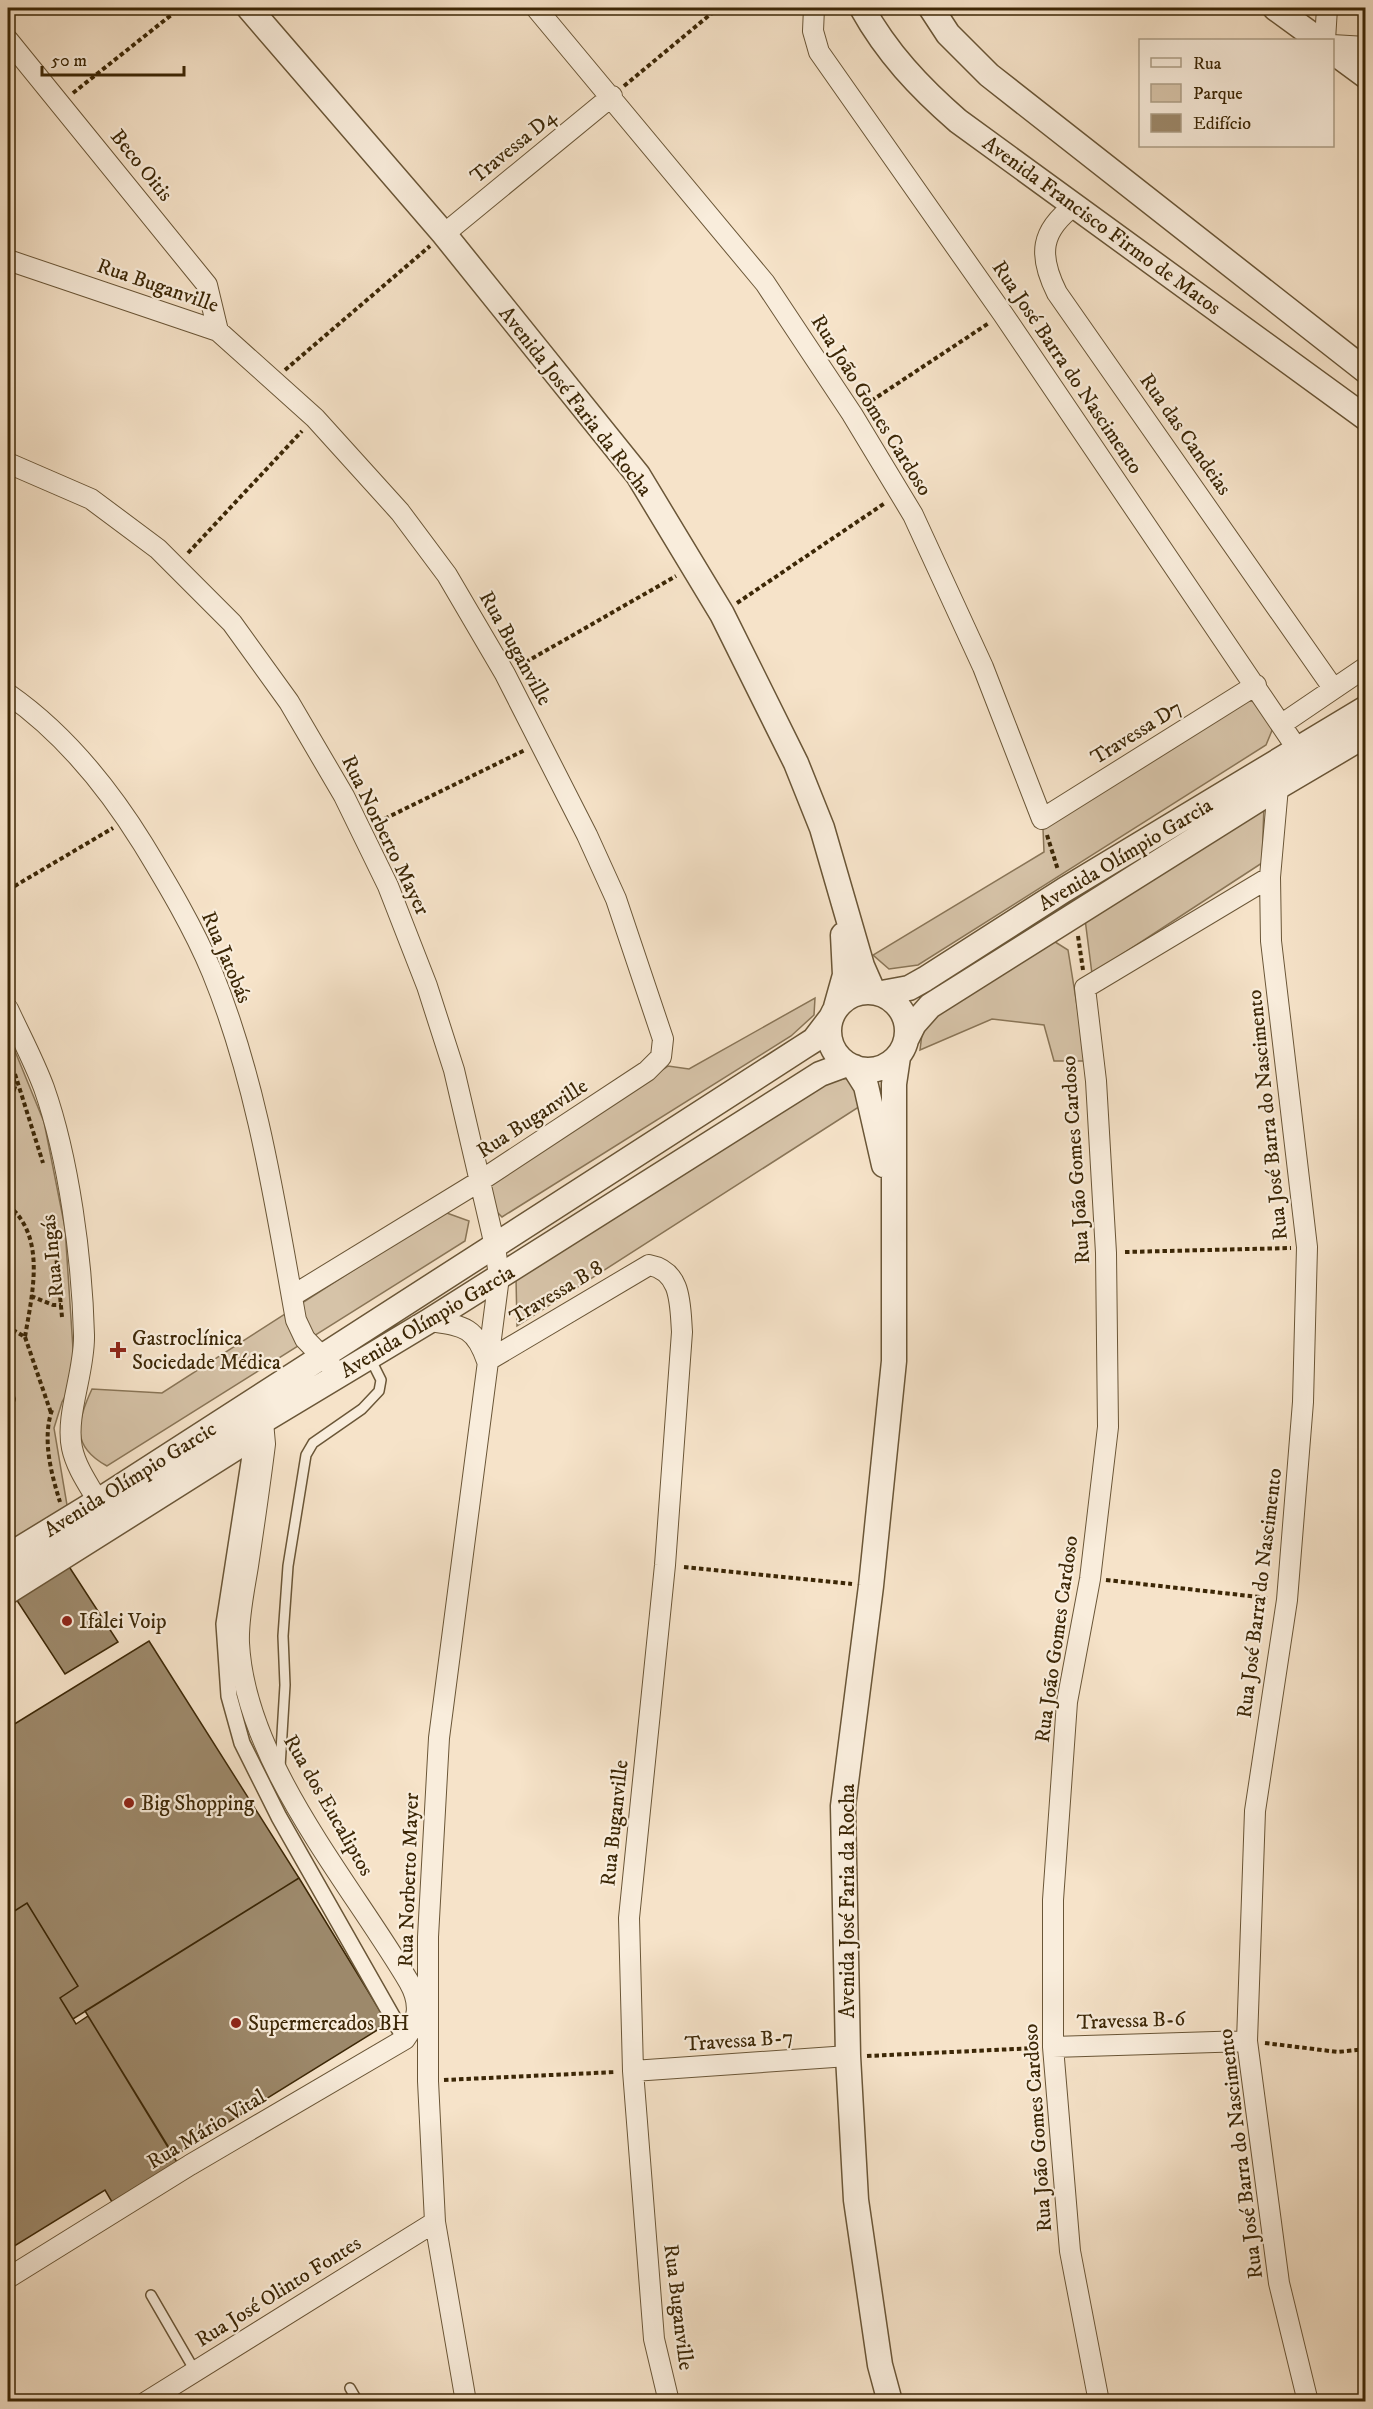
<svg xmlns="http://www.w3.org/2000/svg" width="1373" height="2409" font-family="'IM FELL DW Pica',serif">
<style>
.green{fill:#d6c3a8;stroke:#897557;stroke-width:1.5}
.building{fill:#9d896b;stroke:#3c2706;stroke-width:1.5}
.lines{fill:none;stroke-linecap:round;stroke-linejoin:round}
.service-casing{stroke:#6a5637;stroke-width:12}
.pedestrian-casing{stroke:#6a5637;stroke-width:18}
.minor-casing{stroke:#6a5637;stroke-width:22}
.tertiary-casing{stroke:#6a5637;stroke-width:27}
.path{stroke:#3c2706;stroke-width:4;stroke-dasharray:4.5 3;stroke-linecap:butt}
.service{stroke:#f9eddc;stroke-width:9}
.pedestrian{stroke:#f9eddc;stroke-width:15}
.minor{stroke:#f9eddc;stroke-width:20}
.tertiary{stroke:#f9eddc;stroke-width:24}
.poi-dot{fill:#8f2418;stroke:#f9eddc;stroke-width:2}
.labels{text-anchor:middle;stroke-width:4.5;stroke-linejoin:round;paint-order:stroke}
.street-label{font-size:21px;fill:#3c2706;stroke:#f9eddc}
.poi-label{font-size:21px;fill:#3c2706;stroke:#f9eddc;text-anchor:start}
</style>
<rect width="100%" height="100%" fill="#f6e3c9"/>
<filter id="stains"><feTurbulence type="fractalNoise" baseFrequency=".00333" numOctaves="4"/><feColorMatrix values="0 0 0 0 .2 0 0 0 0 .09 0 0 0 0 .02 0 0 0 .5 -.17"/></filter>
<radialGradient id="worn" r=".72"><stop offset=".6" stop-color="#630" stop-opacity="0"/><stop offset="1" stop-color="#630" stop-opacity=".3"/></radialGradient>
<path class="green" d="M1240,700L1258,702L1273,728L1266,745L918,965L889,969L873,955L1044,852L1043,829Z
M1264,805L1262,863L1092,974L1085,919Z
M1052,940L1068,950L1086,1061H1054L1044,1025L992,1019L920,1050L922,1034L937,1011Z
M815,998L814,1015L791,1036L502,1217L490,1205L489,1182L668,1066L689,1069Z
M8,1034L44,1122L65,1228L75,1379L62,1402L54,1428L68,1511L8,1548Z
M849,1078L865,1103L517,1326L516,1278L821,1083Z
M444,1212L469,1221L465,1241L107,1466C70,1446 77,1421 92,1389L162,1393Z"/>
<path class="building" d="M68,1565L118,1642L65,1674L16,1599Z
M149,1641L299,1878L73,2019L60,1998L78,1986L27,1903L8,1915V1728Z
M299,1878L382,2014L379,2029L174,2156L85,2011Z
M27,1903L78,1986L60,1998L76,2024L88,2016L177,2162L112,2202L105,2190L8,2250V1915Z"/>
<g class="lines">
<defs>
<path id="service" d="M280,1767L285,1685L283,1636L288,1566L306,1455L313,1443L362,1409L379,1391L381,1380L370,1358
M151,2295L195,2371
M350,2388L358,2402"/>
<path id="pedestrian" d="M8,1597L252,1443L224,1624L229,1696L242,1743L279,1817L405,2039"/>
<path id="minor" d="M536,8L765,283L852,414L913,515L983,667L1042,819L1256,685
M814,8L813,31L819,52L1003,314L1298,750
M8,40L207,285L218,331
M1325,40L1327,8
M1332,45L1366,47
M1075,205C1040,231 1038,255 1057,293L1333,688
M444,234L612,96
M8,260L218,331L315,418L400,512L447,575L505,674L587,835L616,899L663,1039L661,1057L647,1071L480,1181L292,1296
M8,463L91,499L158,549L232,623L289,702L344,796L388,886L427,986L454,1070L495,1246L499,1277L439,1738L428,1937V2081L435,2222L466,2402
M8,694C64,733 107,786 143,844C168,885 193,927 212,972C257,1082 275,1203 296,1320L305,1339L332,1367
M1282,724L1366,667
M1278,787L1270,877L1271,941L1307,1247L1303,1402L1287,1600L1255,1811L1247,2041L1279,2283L1308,2402
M8,1009C20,1035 34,1061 44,1088C69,1159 82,1259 84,1335C85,1372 65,1415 72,1448C76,1467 88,1484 98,1501
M429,1321C463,1326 475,1326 487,1361
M487,1361L649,1265C682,1271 680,1305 682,1332L665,1565L629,1918L633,2071L654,2339L669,2402
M1053,2047L1247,2041
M633,2071L848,2056
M8,2278L190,2165L405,2039C419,2020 421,2003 409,1982C350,1882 245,1762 239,1643C238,1618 244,1591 248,1566C254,1525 260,1485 265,1444L263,1422L256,1410
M146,2402L435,2222
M1099,2402L1070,2251L1053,2047V1900L1067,1702L1090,1579L1108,1427L1106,1253L1096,1081L1085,988L1270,877"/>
<path id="tertiary" d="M249,8L444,234L638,475L722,614L796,763L822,828L862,966L873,991
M862,8C887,53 919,87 958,121L1366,418
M931,8L948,34L989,75L1366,371
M1275,8L1319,40
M1332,51L1366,76
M829 1031a39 39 0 1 1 78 0a39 39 0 1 1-78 0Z
M882,993L909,988L925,979L1064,890L1366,708
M836,1007L845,975L843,935
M907,1038L914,1024L930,1006L1278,787L1366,735
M854,1067L866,1086L884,1165
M8,1556L98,1501L803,1047L814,1040L830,1019
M8,1581L193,1463L429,1321L820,1074L847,1064
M890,2402L880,2365L856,2200L848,2056L843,1806L871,1586L894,1361V1084L898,1057"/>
</defs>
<use href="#service" class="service-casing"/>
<use href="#pedestrian" class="pedestrian-casing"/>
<use href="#minor" class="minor-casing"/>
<use href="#tertiary" class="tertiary-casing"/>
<path class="path" d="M624,86L718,8
M73,93L180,8
M285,370L430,246
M865,405L989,323
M188,553L302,431
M737,603L885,503
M519,666L676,576
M378,822L525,750
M1047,835L1058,870
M8,890L113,828
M1078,936L1083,970
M15,1074L43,1163
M8,1105L15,1087L12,1066
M8,1205C47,1237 32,1294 25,1337L8,1327
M8,1221L15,1213
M53,1223L62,1317
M1125,1252L1291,1248
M31,1296L53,1305H61
M25,1337L51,1413
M8,1383L14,1399L8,1425
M52,1410C42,1439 51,1473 60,1502
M684,1567L852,1584
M1106,1580L1268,1598
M1265,2043L1338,2052L1366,2049
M867,2056L1036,2048
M444,2080L616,2072"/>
<use href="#service" class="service"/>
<use href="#pedestrian" class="pedestrian"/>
<use href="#minor" class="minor"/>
<use href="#tertiary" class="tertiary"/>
</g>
<g class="poi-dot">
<path d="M115 1341h6v6h6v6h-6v6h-6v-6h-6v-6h6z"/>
<circle cx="67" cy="1621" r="6"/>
<circle cx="129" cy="1803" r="6"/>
<circle cx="236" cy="2023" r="6"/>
</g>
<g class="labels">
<g class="street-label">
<text transform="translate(513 146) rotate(-39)" y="7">Travessa D4</text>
<text transform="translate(142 165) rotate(51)" y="7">Beco Oitis</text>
<text transform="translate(1102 225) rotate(36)" y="7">Avenida Francisco Firmo de Matos</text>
<text transform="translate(158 285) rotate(19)" y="7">Rua Buganville</text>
<text transform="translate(1068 367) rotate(56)" y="7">Rua José Barra do Nascimento</text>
<text transform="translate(576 401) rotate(52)" y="7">Avenida José Faria da Rocha</text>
<text transform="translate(872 405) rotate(58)" y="7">Rua João Gomes Cardoso</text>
<text transform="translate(1186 434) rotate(55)" y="7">Rua das Candeias</text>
<text transform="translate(516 648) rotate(61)" y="7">Rua Buganville</text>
<text transform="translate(1136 732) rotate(-32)" y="7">Travessa D7</text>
<text transform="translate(386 835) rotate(64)" y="7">Rua Norberto Mayer</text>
<text transform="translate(1125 854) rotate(-31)" y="7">Avenida Olímpio Garcia</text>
<text transform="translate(227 957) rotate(67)" y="7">Rua Jatobás</text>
<text transform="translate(1267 1115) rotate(-96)" y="7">Rua José Barra do Nascimento</text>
<text transform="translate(532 1118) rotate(-33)" y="7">Rua Buganville</text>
<text transform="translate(1075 1160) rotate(-94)" y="7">Rua João Gomes Cardoso</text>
<text transform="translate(52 1256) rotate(-96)" y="7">Rua Ingás</text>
<text transform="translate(556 1292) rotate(-31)" y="7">Travessa B 8</text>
<text transform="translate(427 1321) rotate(-31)" y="7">Avenida Olímpio Garcia</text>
<text transform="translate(130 1479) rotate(-32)" y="7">Avenida Olímpio Garcic</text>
<text transform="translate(1259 1593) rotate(-83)" y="7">Rua José Barra do Nascimento</text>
<text transform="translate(1056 1639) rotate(-82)" y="7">Rua João Gomes Cardoso</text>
<text transform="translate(329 1805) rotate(60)" y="7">Rua dos Eucaliptos</text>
<text transform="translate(614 1823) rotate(-84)" y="7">Rua Buganville</text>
<text transform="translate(408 1880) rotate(-88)" y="7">Rua Norberto Mayer</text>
<text transform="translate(847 1901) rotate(-90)" y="7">Avenida José Faria da Rocha</text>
<text transform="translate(1131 2020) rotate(-2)" y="7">Travessa B-6</text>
<text transform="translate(739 2040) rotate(-4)" y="7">Travessa B-7</text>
<text transform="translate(1037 2128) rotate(-94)" y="7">Rua João Gomes Cardoso</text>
<text transform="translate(206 2129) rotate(-31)" y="7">Rua Mário Vital</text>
<text transform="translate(1240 2154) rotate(-97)" y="7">Rua José Barra do Nascimento</text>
<text transform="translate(278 2291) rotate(-32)" y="7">Rua José Olinto Fontes</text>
<text transform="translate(679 2307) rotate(83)" y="7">Rua Buganville</text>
</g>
<g class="poi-label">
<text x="132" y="1345">Gastroclínica<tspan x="132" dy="24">Sociedade Médica</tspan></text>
<text x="79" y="1628">Ifalei Voip</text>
<text x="141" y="1810">Big Shopping</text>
<text x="248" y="2030">Supermercados BH</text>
</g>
</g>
<rect width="1373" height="2409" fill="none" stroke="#f6e3c9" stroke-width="30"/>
<rect x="9" y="9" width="1355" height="2391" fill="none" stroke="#3c2706" stroke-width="3"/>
<rect x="15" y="15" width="1343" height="2379" fill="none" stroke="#3c2706" stroke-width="1.5"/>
<rect x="1139" y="39" width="195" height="108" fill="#f9eddc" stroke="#ad9e86" stroke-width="1.5"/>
<rect x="1151" y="58" width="30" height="9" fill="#f9eddc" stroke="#ad9e86" stroke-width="1.5"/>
<text x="1193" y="69" font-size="18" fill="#3c2706">Rua</text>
<rect x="1151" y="84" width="30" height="18" fill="#d6c3a8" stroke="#ad9e86" stroke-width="1.5"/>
<text x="1193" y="99" font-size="18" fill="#3c2706">Parque</text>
<rect x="1151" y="114" width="30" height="18" fill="#9d896b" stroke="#ad9e86" stroke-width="1.5"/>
<text x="1193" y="129" font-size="18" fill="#3c2706">Edifício</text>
<path d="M42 66v9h142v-9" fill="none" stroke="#3c2706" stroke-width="3"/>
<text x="51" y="66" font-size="18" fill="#3c2706" stroke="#f9eddc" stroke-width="4.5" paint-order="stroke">50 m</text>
<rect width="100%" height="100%" filter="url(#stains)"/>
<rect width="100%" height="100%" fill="url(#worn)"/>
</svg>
